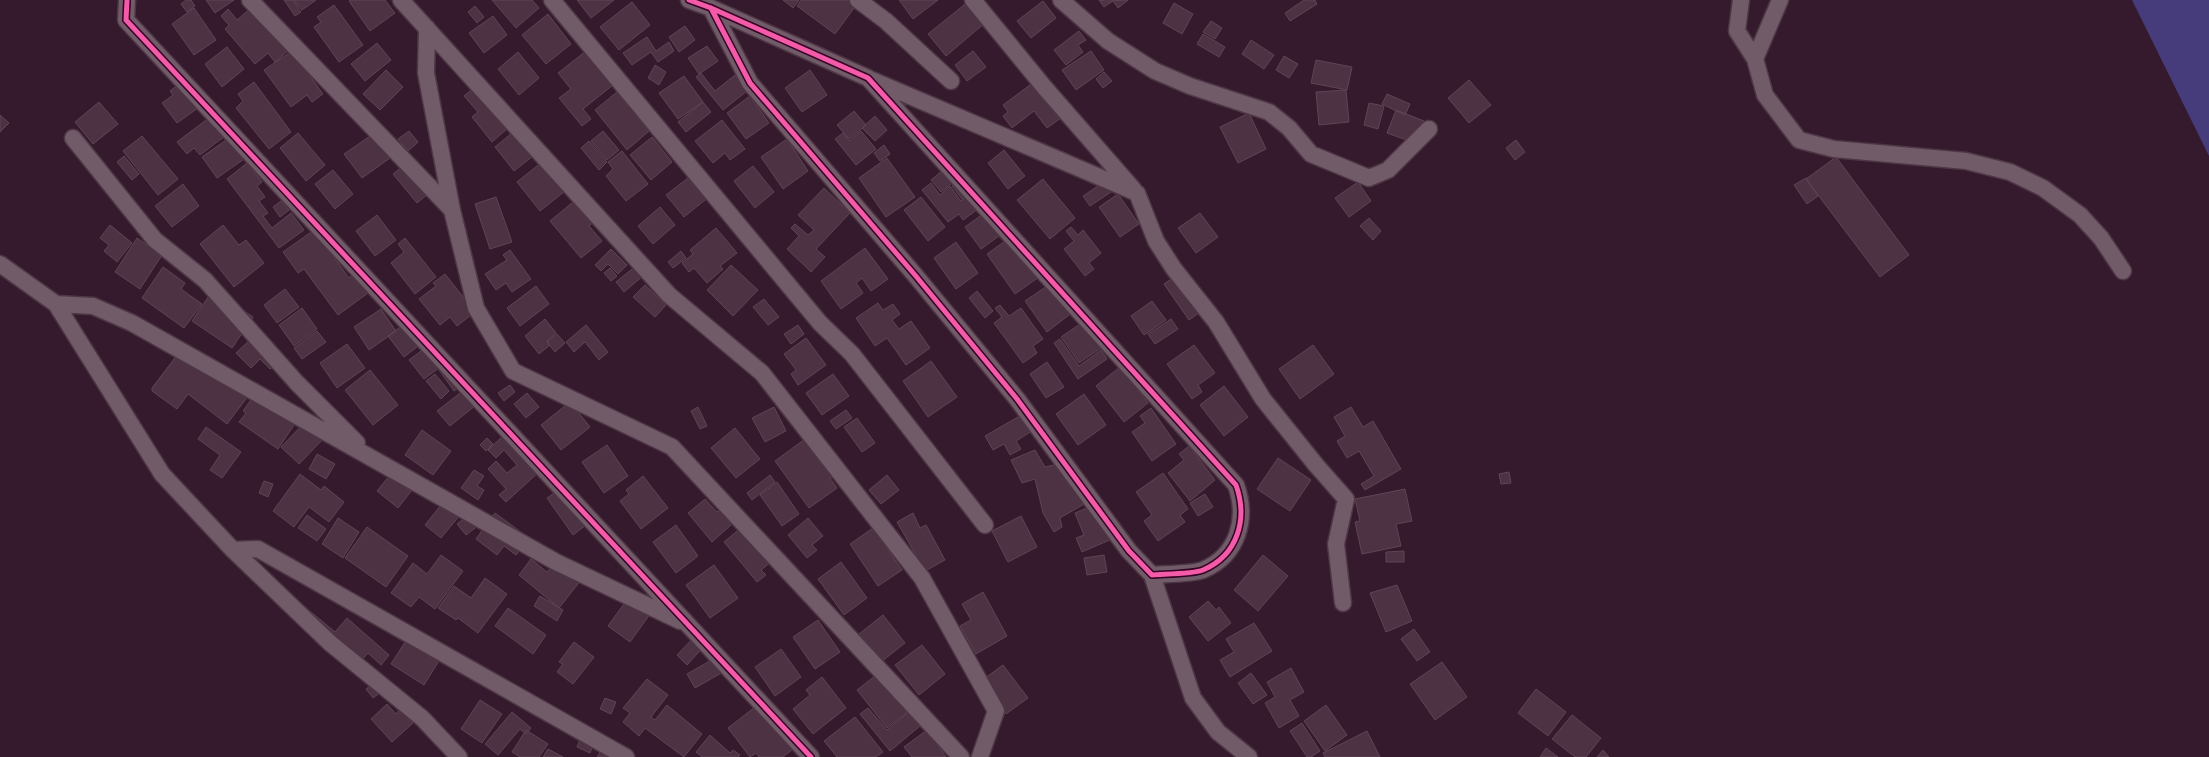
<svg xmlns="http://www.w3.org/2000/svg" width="2209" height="757" font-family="'DM Sans',sans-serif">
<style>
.forest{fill:#463c7c}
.building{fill:#4d3243;stroke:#5e4554}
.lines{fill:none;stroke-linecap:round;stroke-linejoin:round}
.minor-casing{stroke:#4d3745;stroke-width:19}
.minor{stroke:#715b68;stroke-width:16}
.cycleway-casing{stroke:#370226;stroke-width:8}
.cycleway{stroke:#f35aa7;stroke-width:5}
</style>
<rect width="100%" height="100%" fill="#35192c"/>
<path class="forest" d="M2132,0H2209V156Z"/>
<path class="building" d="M186,0H191L195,6L187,12L181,4Z
M206,0H234L215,13Z
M284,0H293L301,12L295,16Z
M294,0H316L302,10Z
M351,0H385L395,13L370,31L349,1Z
M492,0H532L539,8L516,28Z
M577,0H614L591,18Z
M783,0H799L793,8Z
M801,0H860L835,34L797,6Z
M899,0H938L913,19Z
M1099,0L1106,1L1128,0L1118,8L1113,1L1104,7Z
M1304,0H1315L1317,4L1290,21L1285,13Z
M969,1L986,22L946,56L928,34Z
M1043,1L1056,18L1031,38L1017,21Z
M632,2L650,25L619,50L600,27Z
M257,3L291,48L275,62L268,53L255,64L225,29L229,25L221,16L228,9L237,20Z
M1174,3L1193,14L1182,34L1163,23Z
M334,5L363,45L339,62L314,27L321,22L317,17Z
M475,6L484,17L477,23L468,12Z
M194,8L216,40L194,55L172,24Z
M548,14L571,44L546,64L522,35Z
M493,16L507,35L484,53L469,33Z
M1211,21L1222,28L1215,39L1203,32Z
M685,26L695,40L679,52L669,37Z
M1079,31L1086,40L1078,45L1083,52L1066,65L1054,50Z
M1203,34L1225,47L1219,57L1197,44Z
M647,37L656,51L669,42L674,51L658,62L651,52L632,65L623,53Z
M1251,40L1274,55L1264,69L1242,54Z
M377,43L391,60L365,81L351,64Z
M707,46L718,61L699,74L688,58Z
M227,47L244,69L222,87L205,64Z
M292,51L323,94L312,102L307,95L291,107L264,70Z
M586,51L613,85L583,109L591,119L582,126L559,98L571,89L558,73Z
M973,51L986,67L967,81L955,65Z
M1091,51L1104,70L1076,90L1062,70Z
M518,52L539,78L519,95L498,69Z
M1284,56L1298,64L1289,78L1276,70Z
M1316,60L1352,67L1347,90L1311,83Z
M655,65L666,72L659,85L648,78Z
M386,70L403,87L380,110L363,94Z
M810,70L827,95L802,112L785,88Z
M1104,72L1112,81L1103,88L1096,79Z
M701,73L715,91L735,75L747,91L723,110L696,77Z
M684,76L703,102L678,119L659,93Z
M187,78L205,103L177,123L162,103L173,95L170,91Z
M1038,79L1065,115L1047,128L1034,111L1012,128L1003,116L1008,112L1003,105Z
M1469,80L1491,105L1469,123L1448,98Z
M254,82L291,132L269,149L236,108L243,101L238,94Z
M481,82L515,122L492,142L472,117L478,112L464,96Z
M1346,90L1349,122L1319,125L1316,92Z
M617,92L649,131L627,150L595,110Z
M1387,94L1410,104L1405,115L1382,104Z
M750,96L769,123L746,139L727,113Z
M99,102L118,124L93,144L75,122Z
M703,102L711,112L686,132L678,122Z
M1369,103L1384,106L1378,129L1364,125Z
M1396,110L1424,121L1415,143L1387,133Z
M854,111L866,125L849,139L837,125Z
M1249,113L1266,149L1238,163L1220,127Z
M0,115L9,123L0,132Z
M875,116L887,130L875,141L862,128Z
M210,117L225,136L200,155L194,148L187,154L177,142Z
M722,120L745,149L730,160L725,153L713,163L695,141Z
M518,128L538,152L514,171L495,147Z
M409,131L418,142L408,151L398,139Z
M603,131L619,150L607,160L591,141Z
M861,131L876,149L856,165L835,139L843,133L849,141Z
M298,133L325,165L306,181L280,148Z
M373,134L390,158L362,178L344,154Z
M142,136L178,179L158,195L123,151Z
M652,137L672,162L651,180L630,155Z
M229,138L244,159L217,178L202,157Z
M787,139L808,171L783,189L761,157Z
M1516,140L1525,152L1515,160L1506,148Z
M589,141L607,162L599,170L581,148Z
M884,145L890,154L880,161L874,153Z
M1004,150L1025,176L1008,189L988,163Z
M622,151L648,184L626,201L606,176L613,169L608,162Z
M124,156L139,174L132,180L117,162Z
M1836,157L1909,255L1880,277L1806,179Z
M547,158L570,187L540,211L517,182Z
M887,158L915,197L886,217L859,178Z
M247,163L262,182L257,186L265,197L259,201L268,213L263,216L272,228L291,213L304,230L279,248L227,179Z
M404,165L428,194L417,203L393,174Z
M753,166L774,192L755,208L734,181Z
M948,166L958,178L941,192L931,180Z
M333,170L353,194L335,209L315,184Z
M693,174L710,196L684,217L666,195Z
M962,178L973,190L962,199L952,186Z
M1806,178L1818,196L1807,204L1794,185Z
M1043,179L1075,218L1050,239L1017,200Z
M1107,180L1114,190L1090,206L1083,196Z
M1358,182L1371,201L1349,217L1335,198Z
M931,183L940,195L950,186L961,201L974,190L985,204L963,220L959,214L948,222L922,190Z
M183,184L199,206L172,227L155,206Z
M824,188L850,213L816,249L825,257L811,272L787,249L799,236L791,228L795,224L808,235L814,230L798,215Z
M1118,194L1139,224L1120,237L1099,207Z
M496,197L512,242L490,249L475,204Z
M921,197L945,227L928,241L904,210Z
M578,198L596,220L589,226L602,241L581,258L550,221Z
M281,201L289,210L280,217L273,207Z
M660,207L675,225L653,244L638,226Z
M987,211L1010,228L981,249L965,227Z
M1200,213L1218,237L1196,253L1178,228Z
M377,215L396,240L375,256L356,231Z
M1369,218L1381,231L1373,240L1360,226Z
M110,225L132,243L117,262L104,251L109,245L100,238Z
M223,225L239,245L246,240L264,263L234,287L200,244Z
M1071,227L1078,235L1083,230L1101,253L1089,263L1094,269L1085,276L1064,249L1074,241L1066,231Z
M716,228L737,253L720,266L723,269L707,283L694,268L689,272L682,263L693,254L690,250Z
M314,230L349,278L354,274L368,293L338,315L304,269L298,273L283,252Z
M1015,234L1049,270L1015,294L987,254Z
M137,238L162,255L140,289L115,272Z
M405,238L436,277L415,294L391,263L404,252L398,244Z
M956,242L978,273L956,289L934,258Z
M865,248L888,279L871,291L862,278L856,283L863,293L841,309L821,281Z
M611,249L627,265L618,274L608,264L601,271L595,265Z
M510,250L531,279L512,292L506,283L496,290L485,274L507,260L503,255Z
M681,251L686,258L673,268L668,262Z
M637,265L644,275L624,292L616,282Z
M731,265L758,290L733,316L707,290Z
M163,267L185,283L181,289L202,304L184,328L142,298Z
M610,268L617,276L611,281L604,273Z
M1184,270L1209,306L1189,320L1164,284Z
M445,274L475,312L457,326L450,317L440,325L419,299L436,286L433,283Z
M1053,282L1074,311L1047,332L1025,301Z
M645,285L666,305L655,317L633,297Z
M536,286L549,304L520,326L507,308Z
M285,289L299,307L277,323L264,305Z
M213,290L253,317L232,348L192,321Z
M977,291L993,311L985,318L969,298Z
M764,299L779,317L768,325L753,307Z
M1152,301L1166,320L1144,335L1131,316Z
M878,303L883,310L893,304L900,314L892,320L899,329L911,321L930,348L906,365L887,338L875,346L856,318Z
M1000,305L1009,316L1021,308L1043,339L1033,346L1037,353L1023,363L994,323L1002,317L995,308Z
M302,308L317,329L294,346L279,325Z
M381,309L396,331L369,350L354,327Z
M545,319L556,333L547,341L550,345L539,354L525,336Z
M1171,319L1178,329L1155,344L1148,334Z
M407,322L422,343L404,357L388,336Z
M1083,322L1101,348L1079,363L1061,337Z
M586,325L608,352L599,360L585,342L574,352L566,342Z
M798,325L804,334L791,344L784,334Z
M317,331L326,342L302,359L294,348Z
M557,334L565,343L555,352L547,342Z
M253,337L277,362L270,369L260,359L251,368L236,353Z
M806,338L826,365L798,385L791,374L796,370L784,354Z
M1060,339L1079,366L1101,350L1107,359L1078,379L1054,343Z
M347,344L365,368L337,388L320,363Z
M1194,345L1215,373L1198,385L1202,392L1192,399L1167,364Z
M1313,345L1334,374L1300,399L1279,369Z
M184,346L249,395L227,424L188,394L177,409L152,391V388Z
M428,346L443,365L424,379L409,360Z
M931,361L957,397L928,417L903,381Z
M451,362L466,383L454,391L439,370Z
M1047,362L1064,387L1046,398L1030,374Z
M1120,367L1148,403L1124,422L1096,386Z
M370,370L398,405L373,425L345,390Z
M435,374L449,391L441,399L426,381Z
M833,374L849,396L822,415L806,393Z
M510,385L515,392L504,401L498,393Z
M1224,386L1248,417L1224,436L1200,405Z
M464,390L476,405L450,426L437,411Z
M527,393L539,407L526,418L514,404Z
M255,394L296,422L278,449L239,422L246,413L243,411Z
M1084,394L1106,425L1078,445L1056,414Z
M570,402L590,427L561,450L541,425Z
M698,407L707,426L700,429L691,411Z
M774,407L786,431L765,442L752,418Z
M1351,407L1363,427L1373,421L1401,469L1365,490L1361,484L1374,476L1359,451L1347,458L1337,441L1345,436L1334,417Z
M1151,408L1176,444L1152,461L1132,432L1145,423L1140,416Z
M846,410L852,418L836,429L830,421Z
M1023,414L1032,431L1016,441L1021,449L1010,455L1004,444L993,450L985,436Z
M309,418L327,435L299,464L281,447Z
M857,418L875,443L862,452L844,427Z
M206,427L241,452L222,478L210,470L220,455L198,439Z
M735,428L760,459L736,478L711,448Z
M422,430L451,451L433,475L405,455Z
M507,432L541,470L506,502L499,495L506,489L488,469L496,461L507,473L517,465L504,450L496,458L488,450Z
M487,438L493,444L486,451L480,445Z
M805,439L839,472L830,478L837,488L809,508L775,461Z
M607,445L628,476L604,493L582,462Z
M1189,446L1215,480L1190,501L1168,473L1184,460L1179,454Z
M1035,450L1045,467L1062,463L1086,503L1060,518L1062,527L1054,532L1043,513L1035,479L1022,483L1011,460Z
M317,454L335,464L326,479L309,469Z
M1278,458L1311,480L1290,511L1257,489Z
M399,464L419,481L398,508L377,491Z
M474,470L484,476L477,486L484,490L478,500L461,488Z
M1509,472L1511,483L1501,484L1499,474Z
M1163,473L1188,509L1180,515L1185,522L1158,541L1144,521L1152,515L1136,492Z
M300,474L321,490L324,486L344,502L329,522L309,507L294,527L273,511Z
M770,475L775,482L752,500L747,493Z
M887,475L899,490L881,504L869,490Z
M643,476L668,508L641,529L620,501L629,494L626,490Z
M264,481L273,484L268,497L259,493Z
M777,482L799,514L782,526L760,495Z
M564,486L590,522L573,535L547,498Z
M1405,489L1412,521L1396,524L1401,546L1362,554L1355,522L1360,521L1355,499Z
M1205,494L1213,507L1198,516L1190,503Z
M449,495L465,509L441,538L425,525Z
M705,499L717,512L720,510L732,524L712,542L688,513Z
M1097,504L1112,539L1082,552L1076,538L1084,535L1075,513Z
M495,513L529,538L516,555L504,546L497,555L476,539Z
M913,513L920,528L926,525L945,560L925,571L897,522Z
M470,514L479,525L466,535L457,524Z
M307,515L326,529L317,541L298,528Z
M1021,516L1037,547L1008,562L992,531Z
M338,518L359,532L343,558L322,544Z
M808,518L823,536L812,545L817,550L807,558L788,535Z
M676,525L698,556L676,573L653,542Z
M367,527L408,556L386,587L345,558Z
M742,527L771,562L761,570L766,575L757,582L724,542Z
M873,528L902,570L878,586L850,544Z
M1404,551V562H1386V552Z
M441,555L463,571L435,609L419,597L411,607L391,593L413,563L427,574Z
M1104,555L1107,572L1087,575L1084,558Z
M1263,555L1288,576L1258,611L1234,590Z
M531,559L547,572L557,560L581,580L559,608L519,575Z
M841,562L867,598L844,615L818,579Z
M714,565L738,598L710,618L686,585Z
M485,578L507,594L478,633L458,618L456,620L438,608L454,586L471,598Z
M1397,585L1412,621L1386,632L1370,593Z
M983,592L1007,636L976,654L960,626L971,620L962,604Z
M631,594L653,610L630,642L608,626Z
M540,596L563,610L557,621L534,606Z
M1208,601L1216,610L1219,607L1231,623L1208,641L1189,617Z
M304,606L335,632L347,618L389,655L381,665L368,653L354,669L294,617Z
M508,608L546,635L533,654L495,626Z
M883,615L905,643L881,662L859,634Z
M818,620L840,652L815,669L793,637Z
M1254,623L1272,651L1230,677L1220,660L1234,652L1226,639Z
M1414,629L1430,652L1417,661L1401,639Z
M697,634L707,643L687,665L677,655Z
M407,639L440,659L424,685L391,664Z
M574,642L594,657L573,684L557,672L563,664L559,662Z
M922,645L945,674L919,695L895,665Z
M781,649L801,677L775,696L755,667Z
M715,658L723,672L695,688L687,674Z
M1442,662L1467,697L1435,720L1410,684Z
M1003,665L1028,698L1006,714L981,681Z
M1291,668L1304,692L1290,700L1299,716L1279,728L1265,703L1275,697L1267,682Z
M880,672L910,710L887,728L857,690Z
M1251,673L1267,695L1253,704L1238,683Z
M822,677L846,708L813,734L793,709L810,695L806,690Z
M647,679L668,695L651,717L655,720L667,705L702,734L684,757L645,728L639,736L623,722L630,713L623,708Z
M378,680L385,689L373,698L366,689Z
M1536,689L1566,712L1548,736L1518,713Z
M605,698L616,702L611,714L600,709Z
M480,700L502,714L482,743L461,729Z
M387,704L396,714L400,709L413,723L392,742L371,719Z
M759,704L793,749L783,757H759L756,753L750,757L728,728Z
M1326,705L1347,735L1325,751L1304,721Z
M868,708L887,730L909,712L920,726L890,751L860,714Z
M512,712L531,728L526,734L520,729L498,755L485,744Z
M1572,715L1601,738L1586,757H1575L1552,739Z
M855,717L883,752L876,757H837L824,741Z
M1302,723L1320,751L1311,757H1307L1290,731Z
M526,730L548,744L539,757H520L512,752Z
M927,730L946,757H912L904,747Z
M1367,731L1380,757H1325L1323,753Z
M583,732L596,737L590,753L577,747Z
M710,735L730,753L733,750L740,755L738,757H702L696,752Z
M607,743L627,757H597Z
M1546,748L1558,757H1540Z
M548,749L563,757H543Z
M1603,750L1609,757H1597Z"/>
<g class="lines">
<defs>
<path id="minor" d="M127,0L126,20L811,757
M250,0L452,210
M401,0L669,295L762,373L922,578L996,711L980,757
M552,0L820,323L852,354L985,525
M689,0L711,8L868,78L1236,485C1248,519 1238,555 1203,570C1193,574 1164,574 1152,575L1129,551L1017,399L915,275L750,83L711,8
M858,0L886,21L951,81
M973,0L1045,88L1134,190
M1061,0L1108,41L1155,71L1190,86L1269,112L1289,128L1311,154L1369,178L1388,170L1429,129
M1741,0L1737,31L1755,59
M1780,0L1755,59L1765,95L1799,140L1834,149L1966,161L2010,172L2043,188L2080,215L2101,238L2123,271
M427,28L426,73L452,210L476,308L513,371L672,447L961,757
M872,80L1137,193L1156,241L1174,269L1216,322L1263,399L1316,465L1346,499L1336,544L1343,603
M73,138L155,240L205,280L297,383L357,443
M0,264L56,304L162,474L233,550L330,643L422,718L459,757
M56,304L93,306L132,323L556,562L680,621
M233,550L258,549L626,757
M1152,575L1193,698L1218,732L1249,757"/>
</defs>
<use href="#minor" class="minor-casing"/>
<use href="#minor" class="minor"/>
<defs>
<path id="cycleway" d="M127,0L126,20L811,757
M689,0L711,8L868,78L1236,485C1248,519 1238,555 1203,570C1193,574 1164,574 1152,575L1129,551L1017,399L915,275L750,83L711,8"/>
</defs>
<use href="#cycleway" class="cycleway-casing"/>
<use href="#cycleway" class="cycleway"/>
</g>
</svg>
